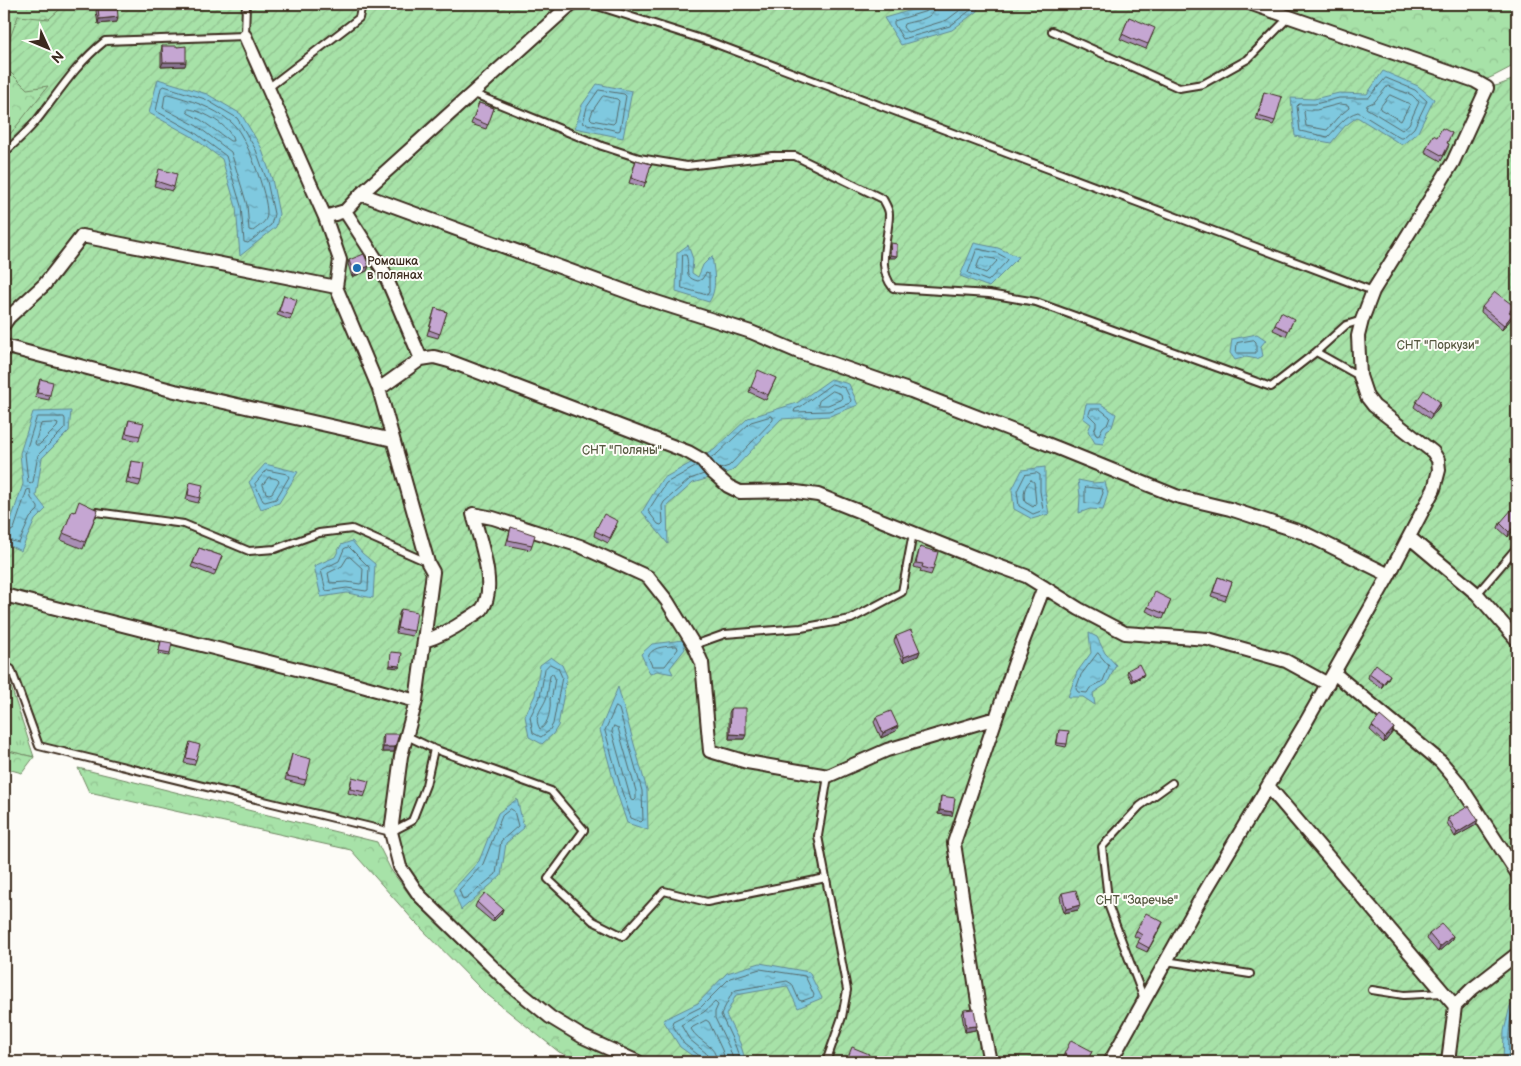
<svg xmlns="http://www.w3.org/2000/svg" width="1521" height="1066" font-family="'Balsamiq Sans',sans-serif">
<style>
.grass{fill:url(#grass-tufts);stroke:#718663}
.forest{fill:url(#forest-crowns);stroke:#718663}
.garden{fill:url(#garden-furrows);stroke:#718663}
.water{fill:url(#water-ripples);stroke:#648992}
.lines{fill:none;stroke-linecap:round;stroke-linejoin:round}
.shore{stroke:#566a6b;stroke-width:1}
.service-casing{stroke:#3b2a1e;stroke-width:10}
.minor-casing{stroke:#3b2a1e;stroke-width:16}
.service{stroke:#fdfcf7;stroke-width:6}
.minor{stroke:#fdfcf7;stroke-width:12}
.wall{fill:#a98fb5;stroke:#3b2a1e}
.shaded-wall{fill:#8a7493;stroke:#3b2a1e}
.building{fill:#c5a6d2;stroke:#3b2a1e}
.poi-dot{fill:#1f6fb2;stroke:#fdfcf7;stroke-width:2}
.labels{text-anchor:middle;stroke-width:4;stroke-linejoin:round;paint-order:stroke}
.poi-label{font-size:12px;fill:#3b2a1e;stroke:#fdfcf7;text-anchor:start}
.park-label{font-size:12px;fill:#565840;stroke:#fdfcf7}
</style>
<defs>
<pattern id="grass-tufts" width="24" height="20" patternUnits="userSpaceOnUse" patternTransform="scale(1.25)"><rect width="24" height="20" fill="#a7e2a8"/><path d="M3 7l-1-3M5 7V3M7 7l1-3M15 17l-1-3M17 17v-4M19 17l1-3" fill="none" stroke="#91c290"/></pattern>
<pattern id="forest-crowns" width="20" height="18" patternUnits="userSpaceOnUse" patternTransform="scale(1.25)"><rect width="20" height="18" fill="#a7e2a8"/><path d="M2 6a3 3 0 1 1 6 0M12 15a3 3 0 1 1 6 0" fill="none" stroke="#91c290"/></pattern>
<pattern id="garden-furrows" width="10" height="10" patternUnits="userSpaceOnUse" patternTransform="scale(1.25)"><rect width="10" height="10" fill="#a7e2a8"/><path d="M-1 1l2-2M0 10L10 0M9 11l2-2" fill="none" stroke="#91c290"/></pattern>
<pattern id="water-ripples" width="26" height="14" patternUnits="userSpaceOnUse" patternTransform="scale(1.25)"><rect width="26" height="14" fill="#7fc9df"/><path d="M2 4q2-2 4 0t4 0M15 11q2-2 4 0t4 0" fill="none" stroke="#69a3b4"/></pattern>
</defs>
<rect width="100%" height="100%" fill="#fdfcf7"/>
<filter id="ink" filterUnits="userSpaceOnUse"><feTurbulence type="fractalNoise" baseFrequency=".02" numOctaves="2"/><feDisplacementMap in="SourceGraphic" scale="10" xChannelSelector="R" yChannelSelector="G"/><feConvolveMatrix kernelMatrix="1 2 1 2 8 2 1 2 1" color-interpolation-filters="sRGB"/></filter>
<g filter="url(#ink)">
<path class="grass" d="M4,666L34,757L4,750Z"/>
<path class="forest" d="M4,4H66L49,19V86L4,142Z
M1273,4H1517V64L1494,76L1485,80Z
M4,750L34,757L22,773L4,768Z
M78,768L377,842L391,870L414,901L500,985L551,1025L625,1062H582L559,1052L484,992L414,921L351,850L89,792Z"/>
<path class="garden" d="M66,4H1252L1487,88L1499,85L1517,78V1062H638L550,1017L419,895L391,832L39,746L11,669L4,626V621L13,598L4,595V142L48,86L27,89L4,66L10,38L18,16L49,19Z"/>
<path class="water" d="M933,4H979L977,11L952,30L901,45L884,18Z
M1383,71L1418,86L1434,99L1418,132L1402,145L1357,117L1345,126L1331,143L1295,136L1291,98L1314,99L1339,93L1367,94Z
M158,79L207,94L241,114L261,147L272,179L279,214L276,227L240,256L236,207L222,159L191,136L149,113Z
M597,84L632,91L623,138L575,128L582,105Z
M974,243L998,248L1019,257L989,287L960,276Z
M688,245L693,259L692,273L698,277L703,265L712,256C714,272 718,288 709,302L676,292L677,253Z
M1257,334L1266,340L1261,346L1263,356L1257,359L1246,357L1235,360L1230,353L1232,339Z
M831,379L849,384L858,405L830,416L781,419L732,471L693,483L667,506L668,544L642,512L662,479L714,450L748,418L797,403Z
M1086,404H1101L1116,414L1112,427L1107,430L1103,444L1095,443L1088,431L1091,424L1083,418Z
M71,411L69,431L42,458L36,496L46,509L35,520L21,551L4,543V530L9,526L23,484L20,453L33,412Z
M265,464L298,472L279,503L261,509L249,482Z
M1045,467V491L1049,514L1032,519L1014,509L1012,490L1022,470Z
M1078,480L1093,483L1105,482L1108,493L1103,510L1090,509L1079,513L1080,496Z
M352,541L362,553L375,564L373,598L347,593L321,597L314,566L335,557L341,545Z
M1089,633L1097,637L1105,653L1116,665L1107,684L1093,693L1095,705L1083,697H1068L1077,672L1091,653Z
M683,640L685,649L670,668L673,674L657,671L650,674L641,654L652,644Z
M551,657L562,665L567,676L558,726L553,734L542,744L529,737L525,716L535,695L540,665Z
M618,687L647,790L648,830L627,823L617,793L600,730Z
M517,799L524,828L506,843L501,876L461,910L453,890L479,861L498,813Z
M760,963L809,972L822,998L798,1008L787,986L736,995L726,1015L740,1043L746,1062H701L680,1047L663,1020L698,1003L727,973Z
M1517,1000V1062H1503L1504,1031L1510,1006Z"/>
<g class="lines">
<path class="shore" d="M930,4V8L927,11L894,21V24L903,39L950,26L972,9L974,4
M936,4C935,20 916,20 904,24L903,27L906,31L908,32L947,20L968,4
M1386,78L1415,90L1427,101L1414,128L1403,138H1400L1358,112C1345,115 1337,128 1328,137L1300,131L1297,106L1299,104H1315L1339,98H1368Z
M164,86L205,99L237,118L256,150L267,181L274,214L271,225L248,243L244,242L241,206L226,156L194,132L156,111L161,88Z
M1388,86L1412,95L1419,102L1409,124L1402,130L1366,108L1367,105L1374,102Z
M599,90L624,94L626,96L620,130L618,131L583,123L587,107Z
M168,94C190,100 213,107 231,122C246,133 268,196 267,214C267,222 259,226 253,231L249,230L247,205L231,152L197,126L163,108L165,95Z
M1390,95L1410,104L1401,121L1380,109L1381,106Z
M604,96L617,99L619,101L615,122L613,124L592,120L590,118L593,110L602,97Z
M1340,104L1348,105L1349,108L1337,118L1327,130L1306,126L1304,112L1306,110H1316Z
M189,109C203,111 231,126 233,141H230L201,120L188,113L187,111Z
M978,249L997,253L1008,259L1007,261L988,281L968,273L976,251Z
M683,255H686C691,267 681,277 698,281L702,279L706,273L709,274V292L707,295L682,288Z
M982,257L995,259L997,261L986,273L976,269L980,258Z
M1254,340L1256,342V353H1236L1237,343Z
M832,384L845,388L851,400L850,403L829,411L794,412L795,409L800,407Z
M833,391L841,394L842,399L828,405H818L819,401Z
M1091,409H1100L1110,417L1108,423L1103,427L1098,436L1096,435L1094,431L1096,426V422L1089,415Z
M38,417H64L65,419V428L38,455L33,482L30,484L28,482L25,454L36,419Z
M55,423L58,424L57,427L39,445H36L35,443L41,424Z
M710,458L717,454L751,422L771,416L773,417V420L729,466L720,469
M697,466L666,483L648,511L658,524L661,525L663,523L662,506L664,502L690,479L704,474
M267,470L287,474L289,477L276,499L265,502L263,501L255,484Z
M1037,473L1040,475V491L1043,509L1041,511L1033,514L1019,506L1017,491L1025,475Z
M269,477L277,479L279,481L272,493L269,494L266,493L263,485Z
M1031,480L1034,482L1036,504L1033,507L1025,502C1023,494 1024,486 1031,480Z
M1086,487L1102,489L1103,493L1099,504L1085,503V489Z
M4,534L8,533L14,529L27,490L30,489L31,498L38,507V510L30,518L19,543L4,539
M349,547L369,567L368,590L366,591L347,588L326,591L321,570L339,561L344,549Z
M350,557L363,569L362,583L360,584L347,582L330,583L328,573L342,566L347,558Z
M672,646H677L678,649L665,666H652L648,657C652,647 662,647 672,646Z
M1098,653L1109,666L1103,681L1090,688L1087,693L1078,692L1076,689L1081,675Z
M550,664L558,668L562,677L553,724L549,731L541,737L533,733L530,717L540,697L545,669Z
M553,674L555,678L552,696L550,698C551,707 549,725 540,729C532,715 544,708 547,696C548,690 549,683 550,676Z
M616,707L619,709L642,791L643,820L641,822L631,818L622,792L605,731Z
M614,726L618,728L636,791V799L634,801L631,800L612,732Z
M511,809L514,811L518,826L501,841L496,874L466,899L463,900L459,890L483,864L502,816Z
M703,1062L701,1057L684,1044L672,1024L673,1021L701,1007L730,978L760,969L805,976L814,995L813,997L802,1001L799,1000L792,984L787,981L736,990L732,993L721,1015L735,1045L741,1062
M709,1062L706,1053L689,1039L681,1025L704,1012L715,1002L718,1005L715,1012V1018L729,1047L734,1062
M717,1062C716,1044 699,1043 691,1029L693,1027L706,1020L709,1022L722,1050L726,1062
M1508,1062C1510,1048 1506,1016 1517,1006"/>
<defs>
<path id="service" d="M591,4L711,42L1373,291
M1052,31L1179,88L1203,84L1248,59L1289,17
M268,88L359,18L362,4
M472,93L602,146L639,158L687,166L772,156H795L883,199C885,203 889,209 889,214C889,240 875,265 893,288L989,294L1036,302L1271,387L1316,352L1346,325L1362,320
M4,153C15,143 27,132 37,120C59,92 76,64 105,41L245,36L246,4
M1316,352L1359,376
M96,512L184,524L249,551L275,549L319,533L352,529L427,562
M1477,594L1517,547
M694,645L725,634L801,628L851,619L902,592L913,533
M11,669L39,746L391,832L412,821L426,785L434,749
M407,736L434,749L551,791L584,830L548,879L593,921L623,936L664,891L707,902L826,878
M1166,961L1250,974
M1372,990L1404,995L1443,993
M1144,999L1109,907L1102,847L1140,806L1172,783
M826,1062L842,1017L847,990L818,836L828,776"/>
<path id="minor" d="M245,36L325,217L340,260L336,287L379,389L428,563L433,572L416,701L401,756L391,832L400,867L419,895L511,985L550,1017L583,1037L638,1062
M361,194L644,298L751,332L796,351L911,391L1060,449L1176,496L1230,509L1304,533L1389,575
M345,211L383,270L421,359
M325,217L345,211L361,194L571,4
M4,324L9,317L44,285L82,236L336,287
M4,346L175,391L393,440
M379,389L421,359L434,357L449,361L688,452L702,460L711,471L728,486L740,492L789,491L818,495L976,558L1026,576L1079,609L1125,633L1208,639L1286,661L1328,684
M1409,537L1477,594L1517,640
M4,595L344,681L416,701
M424,641C440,636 453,629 466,620C470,617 478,613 482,609C498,588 479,538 473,514L493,518L580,546L648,577L667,601L694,645L702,663L710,751L747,762L828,776L887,750L996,718
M1334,673L1441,762L1458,782L1517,873
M1268,786L1455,1006
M990,1062L978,1002L954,843L1015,662L1044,587
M1110,1062L1200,900L1306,722L1389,575L1434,489L1439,470L1438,460L1433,452L1374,406L1367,397L1360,376L1358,336L1362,320L1373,291L1453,162L1487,88L1475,81L1252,4
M1448,1062L1455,1006L1472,989L1517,954"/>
</defs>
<use href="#service" class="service-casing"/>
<use href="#minor" class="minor-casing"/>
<use href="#service" class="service"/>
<use href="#minor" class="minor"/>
</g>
<path class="wall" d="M98,7L117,22L98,24L96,11Z
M1129,17L1153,33L1146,49L1136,45V46L1120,39Z
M162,46L185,66L161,67V51Z
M1264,92L1275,121L1273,125L1256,120Z
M479,103L494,108L486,129L471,124Z
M1452,133L1447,143L1449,144L1448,148L1441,161L1425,152L1427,147L1437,137Z
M636,160L651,164L644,187L629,183Z
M158,173L174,187L172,191L154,186Z
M349,260L369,266L367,271L352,277L348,264Z
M284,295L292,315L290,320L277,315Z
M1514,306L1511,312V319L1502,330L1481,312L1482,307Z
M435,308L447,312L438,338L427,335Z
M1292,323L1286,336L1273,330L1275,325Z
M776,378L766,400L749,392L751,387Z
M40,379L50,395L49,400L35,397Z
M1416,402H1440L1439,407L1430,419L1414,407Z
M129,420L140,436L139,441L124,438Z
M131,461L141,481L139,486L126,483Z
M190,482L200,498L198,503L186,500Z
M98,510L83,549L61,540L72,511L75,512Z
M1517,512L1508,537L1498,528L1500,523Z
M617,526L608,543L594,536L595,531Z
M511,527L532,545L530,550L506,545Z
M920,547L933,570L931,575L920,572L921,569L914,567Z
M199,548L222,556L214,576L191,567Z
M1218,577L1232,582L1225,601L1211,596Z
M1171,600L1163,619L1146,611L1148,607Z
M401,609L414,631L412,636L396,633L399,614Z
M896,636L920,651L918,656L903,662L894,641Z
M161,641L170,653L169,656L158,654Z
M1128,670L1143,676L1132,682L1127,673Z
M1369,674L1388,679L1381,688L1368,678Z
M731,708L744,739H729V713Z
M876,717L896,731L881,738L874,722Z
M1372,726L1394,728L1392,733L1384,743L1370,730Z
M1059,730L1067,744L1066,747L1056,745Z
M384,734L395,747L394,752H382V739Z
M190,742L196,760L194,765L184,763Z
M292,754L306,780L304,785L285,780Z
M352,777L366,792L364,797L348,793Z
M941,796L952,816L938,814L940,801Z
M1448,818L1476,825L1455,837L1447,823Z
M1062,893L1078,910L1064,913L1060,897Z
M477,902L503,909L501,914L493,922L475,907Z
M1161,927L1147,952L1136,947L1140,939L1134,936L1136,931Z
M1429,934L1453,936L1451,941L1438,952L1427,939Z
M964,1010L977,1026L975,1030L965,1032L962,1015Z
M1092,1051L1087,1062H1070L1063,1058L1064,1054Z"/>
<path class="shaded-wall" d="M118,17L117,22L98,24L99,19Z
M163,62H186L185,66L161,67Z
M890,255L897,256L896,258H889Z
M369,266L367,271L352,277L353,273Z
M1513,314L1511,319L1502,330L1504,325Z
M1440,402L1439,407L1430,419L1432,414Z
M1517,523V526L1508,537L1509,532Z
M920,651L918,656L903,662L904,657Z
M390,665L400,666L399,668L389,667Z
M1144,674L1143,676L1132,682L1133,680Z
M1390,675L1388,679L1381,688L1383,684Z
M898,726L896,731L881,738L883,733Z
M1394,728L1392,733L1384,743L1385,738Z
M730,734L746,735L744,739H729Z
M383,747H395L394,752H382Z
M940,810L953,812L952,816L938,814Z
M1478,820L1476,825L1455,837L1457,833Z
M1080,905L1078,910L1064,913L1066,909Z
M503,909L501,914L493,922L494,918Z
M1163,922L1161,927L1147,952L1149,948Z
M1453,936L1451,941L1438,952L1440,947Z
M977,1026L975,1030L965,1032L966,1027Z"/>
<path class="building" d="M117,5L118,17L99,19L98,7Z
M1129,17L1155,28L1148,44L1138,40L1137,41L1122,34Z
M162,46H177V47L186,46V62H163Z
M1264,92L1282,97L1275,121L1258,116Z
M479,103L494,108L488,125L473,119Z
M1442,128L1452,133L1447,143L1449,144L1443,156L1427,147L1433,135L1437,137Z
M636,160L651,164L646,183L631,178Z
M159,169L177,174L174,187L156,181Z
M891,243L897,244V256L890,255Z
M364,254L369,266L353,273L349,260Z
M1495,292L1514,306L1509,312L1513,314L1504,325L1482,307Z
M284,295L297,300L292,315L279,311Z
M435,308L447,312L440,334L429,330Z
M1281,312L1294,319L1288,331L1275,325Z
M758,370L776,378L768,395L751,387Z
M40,379L53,382L50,395L37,393Z
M1424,390L1440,402L1432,414L1416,402Z
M129,420L144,423L140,436L126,433Z
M131,461L144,463L141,481L128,478Z
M190,482L203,485L200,498L188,495Z
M79,501L98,510L85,542L63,533L72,511L75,512Z
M1513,508L1517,512V523L1509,532L1500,523Z
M604,514L618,521L610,538L595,531Z
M511,527L535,535L532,545L508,540Z
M920,547L938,552L933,570L922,567L923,564L916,563Z
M199,548L222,556L216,571L193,563Z
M1218,577L1232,582L1227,596L1213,592Z
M1155,592L1171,600L1165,614L1148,607Z
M401,609L417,612L414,631L397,628Z
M911,630L920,651L904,657L896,636Z
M161,641L172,643L170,653L159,651Z
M391,652L402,653L400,666L390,665Z
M1139,664L1144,674L1133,680L1128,670Z
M1376,664L1390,675L1383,684L1369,674Z
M731,708H746V735L730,734Z
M891,711L898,726L883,733L876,717Z
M1380,716L1394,728L1385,738L1372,726Z
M1059,730L1069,731L1067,744L1057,743Z
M384,734H399L395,747H383Z
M190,742L200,745L196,760L186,758Z
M292,754L311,759L306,780L287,776Z
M352,777L369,781L366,792L350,789Z
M941,796L955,798L953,812L940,810Z
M1469,806L1478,820L1457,833L1448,818Z
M1076,890L1080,905L1066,909L1062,893Z
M485,893L503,909L494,918L477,902Z
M1146,913L1163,922L1149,948L1138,942L1142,935L1136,931Z
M1442,924L1453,936L1440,947L1429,934Z
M974,1009L977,1026L966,1027L964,1010Z
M1071,1040L1092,1051L1087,1062H1082L1064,1054Z
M852,1047L869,1054L866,1062H846Z"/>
</g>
<circle class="poi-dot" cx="357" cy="268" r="5"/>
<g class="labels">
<g class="poi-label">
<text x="367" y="265">Ромашка<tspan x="367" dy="14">в полянах</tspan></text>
</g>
<g class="park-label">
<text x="1438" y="349">СНТ "Поркузи"</text>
<text x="622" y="454">СНТ "Поляны"</text>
<text x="1137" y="904">СНТ "Заречье"</text>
</g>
</g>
<rect width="1521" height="1066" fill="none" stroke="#fdfcf7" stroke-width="20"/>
<rect x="10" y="10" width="1501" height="1046" fill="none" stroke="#3b2a1e" stroke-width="2" filter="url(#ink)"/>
<g transform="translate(48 48) rotate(134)" stroke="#fdfcf7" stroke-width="4" paint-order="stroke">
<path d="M0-4L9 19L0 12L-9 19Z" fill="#3b2a1e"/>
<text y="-8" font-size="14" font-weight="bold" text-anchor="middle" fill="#3b2a1e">N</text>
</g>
</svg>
